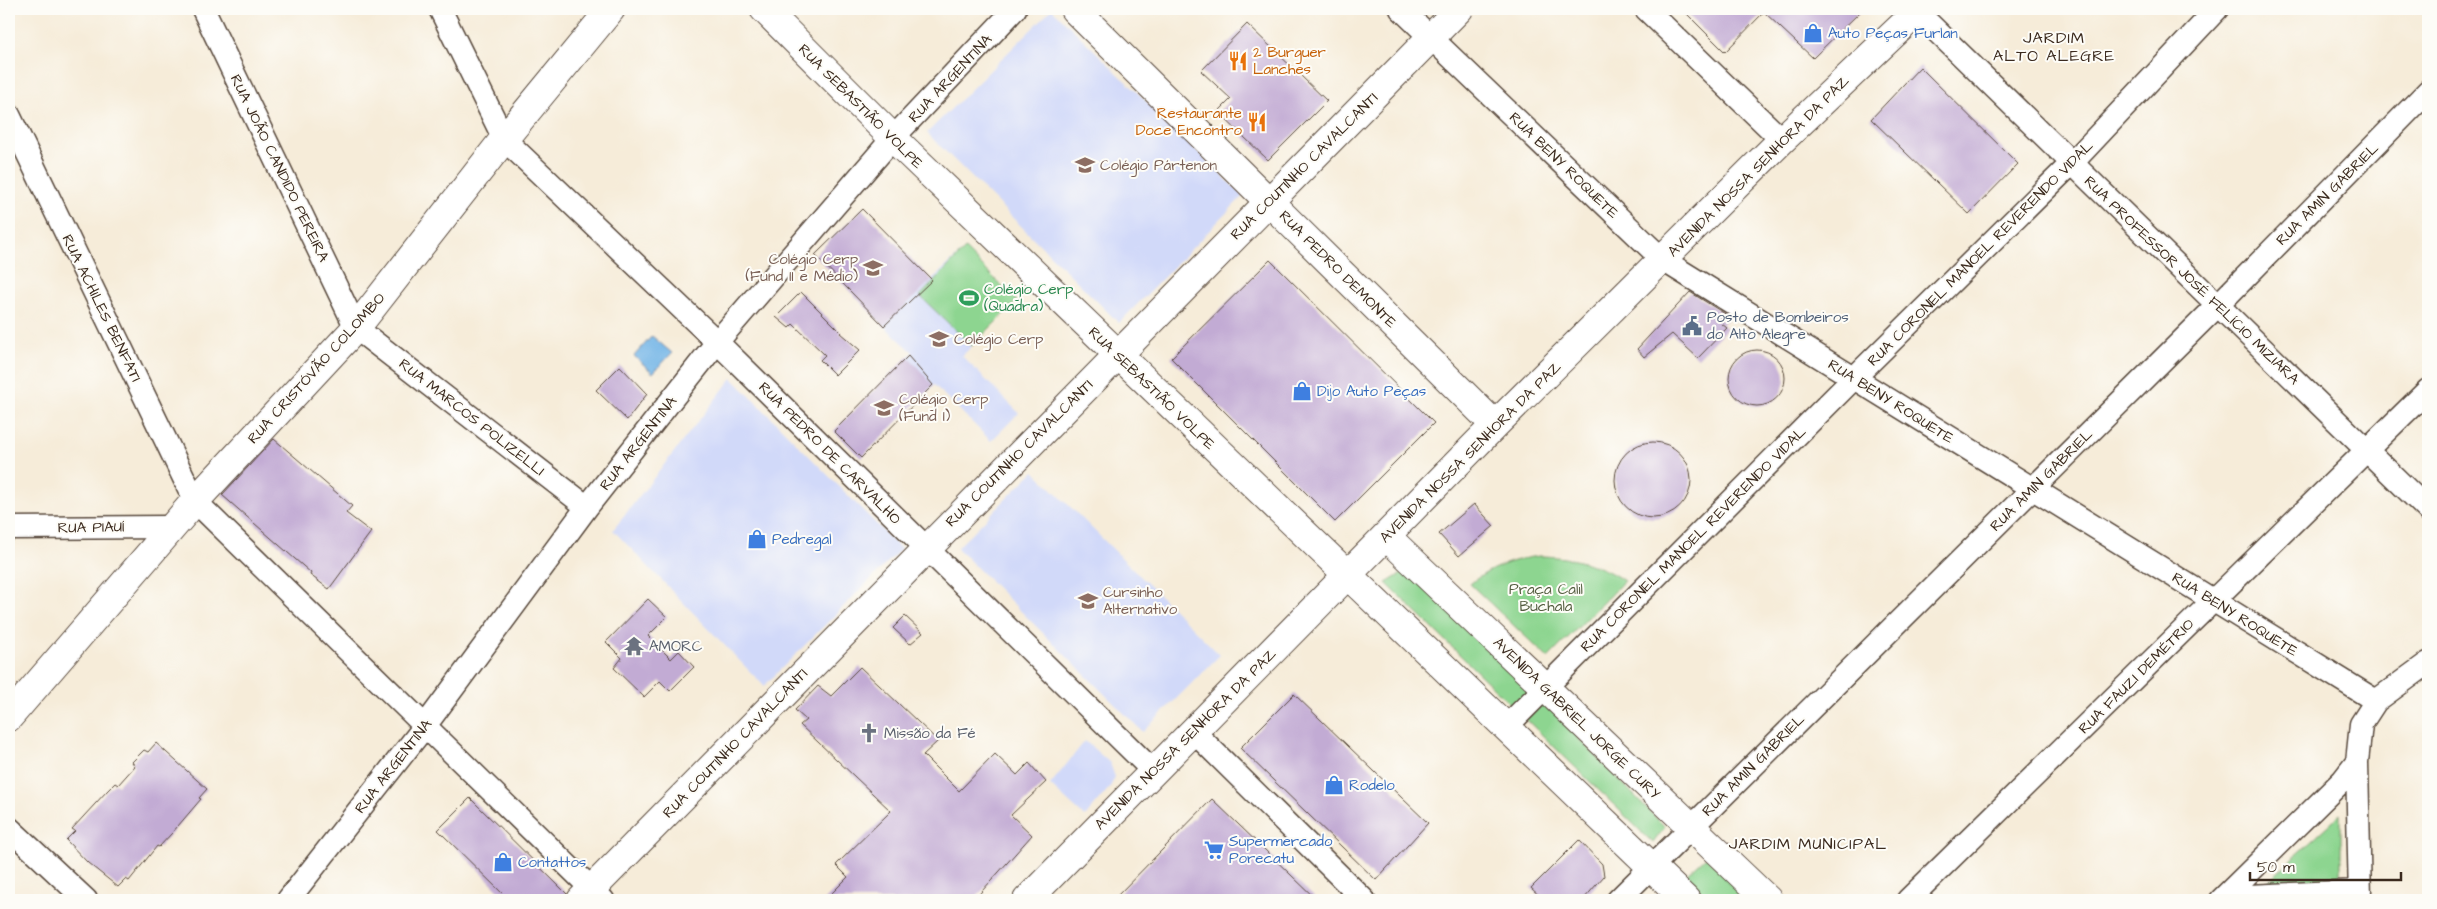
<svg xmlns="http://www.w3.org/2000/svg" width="2437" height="909" font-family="'Architects Daughter',sans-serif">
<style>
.built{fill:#d1d9f9}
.green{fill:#8dd590;stroke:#648057}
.water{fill:#70b3e6;stroke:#566e82}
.building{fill:#c2abd4}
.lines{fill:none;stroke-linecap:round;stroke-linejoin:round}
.minor-casing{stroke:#57473a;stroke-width:25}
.tertiary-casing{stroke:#57473a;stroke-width:30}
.secondary-casing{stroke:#57473a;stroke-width:30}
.minor{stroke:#fff;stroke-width:22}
.tertiary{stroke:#fff;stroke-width:28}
.secondary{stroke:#fff;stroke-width:28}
.labels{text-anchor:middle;stroke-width:4;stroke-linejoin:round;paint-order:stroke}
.shop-label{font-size:15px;fill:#366cbe;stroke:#fdfcf7;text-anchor:start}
.food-label{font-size:15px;fill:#c56008;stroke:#fdfcf7;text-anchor:start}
.street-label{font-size:15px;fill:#3b2a1e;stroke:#fdfcf7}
.education-label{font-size:15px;fill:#785e54;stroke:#fdfcf7;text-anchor:start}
.leisure-label{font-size:15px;fill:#27864d;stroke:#fdfcf7;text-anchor:start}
.service-label{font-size:15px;fill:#4e5e75;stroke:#fdfcf7;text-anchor:start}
.park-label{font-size:15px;fill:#545d40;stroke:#fdfcf7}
.worship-label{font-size:15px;fill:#5b616d;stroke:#fdfcf7;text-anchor:start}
.neighbourhood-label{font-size:16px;letter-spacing:1px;fill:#3b2a1e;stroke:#fdfcf7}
</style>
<rect width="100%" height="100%" fill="#fdfcf7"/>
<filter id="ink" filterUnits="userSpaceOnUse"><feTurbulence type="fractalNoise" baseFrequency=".02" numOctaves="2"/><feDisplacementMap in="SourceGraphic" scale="10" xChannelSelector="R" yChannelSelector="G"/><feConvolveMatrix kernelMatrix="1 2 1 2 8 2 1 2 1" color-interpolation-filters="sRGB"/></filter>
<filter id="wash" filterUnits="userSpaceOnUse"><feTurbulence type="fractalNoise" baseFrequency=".0096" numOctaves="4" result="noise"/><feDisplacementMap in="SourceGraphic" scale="20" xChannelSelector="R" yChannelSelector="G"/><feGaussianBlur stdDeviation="1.12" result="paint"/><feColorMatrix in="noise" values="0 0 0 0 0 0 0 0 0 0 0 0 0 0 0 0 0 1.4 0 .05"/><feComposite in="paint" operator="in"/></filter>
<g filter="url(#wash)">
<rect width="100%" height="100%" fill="#f6ecd9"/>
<path class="built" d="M1052,9L1243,196L1119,323L927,133Z
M862,209L931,280L965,249L1017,301L962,356L1019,413L991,441L934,385L861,458L834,431L913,352L884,326L815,255Z
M732,378L901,549L764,686L613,530Z
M1034,471L1220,655L1143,732L957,548Z
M1085,741L1110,763L1115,777L1110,787L1085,817L1050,785Z"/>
<path class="green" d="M965,249L1017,301L972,346L920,296Z
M1539,556C1567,556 1601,564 1624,581L1548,658L1470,584C1489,568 1514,559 1539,556Z
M1408,570L1536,694L1665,827L1653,843L1386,583Z
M2341,814V881L2263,886Z
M1706,857L1750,900H1709L1685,876Z"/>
<path class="water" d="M652,336L672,353L653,373L634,356Z"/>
<g id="blocks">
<path class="building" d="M1682,9H1863L1813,58L1764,12L1725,52Z
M1247,24L1327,101L1268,160L1218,112L1231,99L1201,71Z
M1920,67L2018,164L1969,214L1871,119Z
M862,209L932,280L884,326L815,255Z
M1270,260L1434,423L1335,522L1171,358Z
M801,292L841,332L840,333L860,350L835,375L820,360L825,355L793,324L789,328L776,317Z
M1690,292L1730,317L1722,324L1727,328L1698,358L1672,334L1644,357L1637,349Z
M1729 378a28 28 0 1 1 56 0a28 28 0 1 1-56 0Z
M908,356L933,385L861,458L834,431Z
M620,366L647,394L627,420L596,390Z
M274,439L352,506L346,513L371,532L329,589L310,575L311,573L222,495Z
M1615 480a38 38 0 1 1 76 0a38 38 0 1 1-76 0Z
M1474,504L1494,526L1459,556L1439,534Z
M648,599L667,617L648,636L671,659L679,651L694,667L670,691L660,681L644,697L614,668L622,658L606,642Z
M905,616L923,633L910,644L893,628Z
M860,667L938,741L923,755L959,791L995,754L1017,775L1029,763L1046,782L1011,815L1032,835L974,900H825L848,877L836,865L891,811L800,725L806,720L795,710L818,686L831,696Z
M1294,694L1428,823L1376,880L1240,748Z
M156,743L207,789L199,798L201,799L172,833L159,847L157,846L129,881L126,879L118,887L88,863L66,840L75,831L72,829L107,791L115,783L118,785L135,766L132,762L144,750L148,752Z
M470,798L567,894L566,900H509L438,830Z
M1212,799L1317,900H1113Z
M1579,840L1602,864L1604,876L1583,900H1544L1531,888Z"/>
</g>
</g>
<g filter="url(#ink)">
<use href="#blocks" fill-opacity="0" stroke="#57473a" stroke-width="1"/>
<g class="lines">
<defs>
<path id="minor" d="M203,9L356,328L587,507
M440,9L504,139L717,342L1153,771
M1401,9L1663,260L2376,701
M1646,9L1782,140
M1914,9L2428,510
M9,115L195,501L603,900
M9,528L173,527
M1506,727L1854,378L2072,163L2217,9
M1193,731L1364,900
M2357,762L2360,900
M9,828L86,900
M2225,897L2360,891
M288,900L425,726L587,507L717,342L893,138L1015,9
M1618,900L2218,305L2428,91
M1908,900L2428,390
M2221,900L2343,780L2357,762L2361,724L2376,701L2428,663"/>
<path id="tertiary" d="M9,717L195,501L356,328L504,139L611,9"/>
<path id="secondary" d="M764,9L893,138L1686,900
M1074,9L1495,425
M1386,536L1768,900
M581,900L1459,9
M1027,900L1495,425L1782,140L1920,9"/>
</defs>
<use href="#minor" class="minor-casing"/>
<use href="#tertiary" class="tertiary-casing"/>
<use href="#secondary" class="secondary-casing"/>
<use href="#minor" class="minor"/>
<use href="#tertiary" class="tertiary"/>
<use href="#secondary" class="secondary"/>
</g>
</g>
<defs>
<symbol id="shop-bare" viewBox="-9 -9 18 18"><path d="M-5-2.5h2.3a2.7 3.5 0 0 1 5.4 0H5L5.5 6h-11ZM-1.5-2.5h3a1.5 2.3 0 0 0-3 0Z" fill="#3f7fe0" stroke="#fdfcf7" stroke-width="2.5" paint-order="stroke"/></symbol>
<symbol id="restaurant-bare" viewBox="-9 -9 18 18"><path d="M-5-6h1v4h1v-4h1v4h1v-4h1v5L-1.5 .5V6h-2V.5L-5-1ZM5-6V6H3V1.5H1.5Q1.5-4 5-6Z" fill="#e8710a" stroke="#fdfcf7" stroke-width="2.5" paint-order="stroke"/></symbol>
<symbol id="school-bare" viewBox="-9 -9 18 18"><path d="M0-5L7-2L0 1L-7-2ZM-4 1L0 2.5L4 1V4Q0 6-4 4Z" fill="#8d6e63" stroke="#fdfcf7" stroke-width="2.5" paint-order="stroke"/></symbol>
<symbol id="stadium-bare" viewBox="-9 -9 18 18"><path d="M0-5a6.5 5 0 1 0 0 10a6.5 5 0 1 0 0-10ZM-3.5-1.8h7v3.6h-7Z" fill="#2e9e5b" stroke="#fdfcf7" stroke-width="2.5" paint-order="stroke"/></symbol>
<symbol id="civic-bare" viewBox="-9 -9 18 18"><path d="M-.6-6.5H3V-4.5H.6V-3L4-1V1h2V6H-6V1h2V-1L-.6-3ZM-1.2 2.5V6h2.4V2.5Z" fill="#5c6f8a" stroke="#fdfcf7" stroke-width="2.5" paint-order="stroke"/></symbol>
<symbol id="temple-bare" viewBox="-9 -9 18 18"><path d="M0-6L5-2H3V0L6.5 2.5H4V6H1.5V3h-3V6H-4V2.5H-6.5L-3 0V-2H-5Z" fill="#6b7280" stroke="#fdfcf7" stroke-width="2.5" paint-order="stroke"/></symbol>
<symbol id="church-bare" viewBox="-9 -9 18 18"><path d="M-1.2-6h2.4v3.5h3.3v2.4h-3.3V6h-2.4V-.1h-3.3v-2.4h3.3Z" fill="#6b7280" stroke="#fdfcf7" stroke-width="2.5" paint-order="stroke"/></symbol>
<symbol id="supermarket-bare" viewBox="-9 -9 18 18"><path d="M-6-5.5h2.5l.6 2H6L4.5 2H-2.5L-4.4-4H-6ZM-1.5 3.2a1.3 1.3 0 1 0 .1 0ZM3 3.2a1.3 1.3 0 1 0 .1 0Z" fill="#3f7fe0" stroke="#fdfcf7" stroke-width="2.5" paint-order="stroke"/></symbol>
</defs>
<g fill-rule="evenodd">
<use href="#shop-bare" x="1799" y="19" width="28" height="28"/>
<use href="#restaurant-bare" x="1224" y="47" width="28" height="28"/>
<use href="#restaurant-bare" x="1243" y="108" width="28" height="28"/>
<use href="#school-bare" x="1071" y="151" width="28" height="28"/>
<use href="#school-bare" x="859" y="254" width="28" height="28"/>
<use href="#stadium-bare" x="955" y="284" width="28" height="28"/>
<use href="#civic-bare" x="1678" y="312" width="28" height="28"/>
<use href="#school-bare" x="925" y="325" width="28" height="28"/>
<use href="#shop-bare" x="1288" y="377" width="28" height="28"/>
<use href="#school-bare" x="870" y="394" width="28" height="28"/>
<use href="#shop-bare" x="743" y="525" width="28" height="28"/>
<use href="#school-bare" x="1074" y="587" width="28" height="28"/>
<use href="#temple-bare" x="620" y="632" width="28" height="28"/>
<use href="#church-bare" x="855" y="719" width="28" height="28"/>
<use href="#shop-bare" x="1320" y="771" width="28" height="28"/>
<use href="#supermarket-bare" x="1200" y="836" width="28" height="28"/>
<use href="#shop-bare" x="489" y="848" width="28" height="28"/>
</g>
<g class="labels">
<g class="shop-label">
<text x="1828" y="38">Auto Peças Furlan</text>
<text x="1317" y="396">Dijo Auto Peças</text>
<text x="772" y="544">Pedregal</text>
<text x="1349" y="790">Rodelo</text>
<text x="1229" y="846">Supermercado<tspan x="1229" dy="17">Porecatu</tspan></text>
<text x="518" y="867">Contattos</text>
</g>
<g class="food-label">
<text x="1253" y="57">2 Burguer<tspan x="1253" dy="17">Lanches</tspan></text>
<text x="1242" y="118" text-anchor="end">Restaurante<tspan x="1242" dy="17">Doce Encontro</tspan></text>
</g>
<g class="street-label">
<text transform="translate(950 78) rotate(-47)" y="5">RUA ARGENTINA</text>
<text transform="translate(861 106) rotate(45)" y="5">RUA SEBASTIÃO VOLPE</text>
<text transform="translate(1564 165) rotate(44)" y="5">RUA BENY ROQUETE</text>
<text transform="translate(1304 166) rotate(-45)" y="5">RUA COUTINHO CAVALCANTI</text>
<text transform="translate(1758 166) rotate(-45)" y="5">AVENIDA NOSSA SENHORA DA PAZ</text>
<text transform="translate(280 168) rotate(64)" y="5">RUA JOÃO CANDIDO PEREIRA</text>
<text transform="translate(2327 194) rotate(-45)" y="5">RUA AMIN GABRIEL</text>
<text transform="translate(1980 253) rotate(-45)" y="5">RUA CORONEL MANOEL REVERENDO VIDAL</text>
<text transform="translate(1338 269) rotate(45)" y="5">RUA PEDRO DEMONTE</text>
<text transform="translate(2192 280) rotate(44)" y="5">RUA PROFESSOR JOSÉ FELÍCIO MIZIARA</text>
<text transform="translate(102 308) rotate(64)" y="5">RUA ACHILES BENFATI</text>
<text transform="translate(316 368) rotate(-48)" y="5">RUA CRISTÓVÃO COLOMBO</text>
<text transform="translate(1152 388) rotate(44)" y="5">RUA SEBASTIÃO VOLPE</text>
<text transform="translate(1891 401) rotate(32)" y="5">RUA BENY ROQUETE</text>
<text transform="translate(472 417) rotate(38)" y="5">RUA MARCOS POLIZELLI</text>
<text transform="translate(638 443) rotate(-52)" y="5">RUA ARGENTINA</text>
<text transform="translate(1470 452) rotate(-45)" y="5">AVENIDA NOSSA SENHORA DA PAZ</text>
<text transform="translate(830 453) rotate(45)" y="5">RUA PEDRO DE CARVALHO</text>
<text transform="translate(1019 453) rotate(-45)" y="5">RUA COUTINHO CAVALCANTI</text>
<text transform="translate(2041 480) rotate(-45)" y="5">RUA AMIN GABRIEL</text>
<text transform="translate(91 527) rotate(-1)" y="5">RUA PIAUÍ</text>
<text transform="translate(1693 539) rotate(-45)" y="5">RUA CORONEL MANOEL REVERENDO VIDAL</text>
<text transform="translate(2235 614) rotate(32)" y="5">RUA BENY ROQUETE</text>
<text transform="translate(2136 676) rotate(-45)" y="5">RUA FAUZI DEMÉTRIO</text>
<text transform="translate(1577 718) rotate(44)" y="5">AVENIDA GABRIEL JORGE CURY</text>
<text transform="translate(1185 739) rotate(-45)" y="5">AVENIDA NOSSA SENHORA DA PAZ</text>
<text transform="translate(735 743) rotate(-46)" y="5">RUA COUTINHO CAVALCANTI</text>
<text transform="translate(1753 765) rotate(-45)" y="5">RUA AMIN GABRIEL</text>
<text transform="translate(393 766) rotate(-52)" y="5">RUA ARGENTINA</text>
</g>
<g class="education-label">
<text x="1100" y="170">Colégio Pártenon</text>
<text x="858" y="264" text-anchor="end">Colégio Cerp<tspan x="858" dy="17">(Fund II e Médio)</tspan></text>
<text x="954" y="344">Colégio Cerp</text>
<text x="899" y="404">Colégio Cerp<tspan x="899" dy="17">(Fund I)</tspan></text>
<text x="1103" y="597">Cursinho<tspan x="1103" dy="17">Alternativo</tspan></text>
</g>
<g class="leisure-label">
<text x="984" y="294">Colégio Cerp<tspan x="984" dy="17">(Quadra)</tspan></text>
</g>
<g class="service-label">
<text x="1707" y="322">Posto de Bombeiros<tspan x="1707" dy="17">do Alto Alegre</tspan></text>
</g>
<g class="park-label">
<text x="1546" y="594">Praça Calil<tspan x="1546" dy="17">Buchala</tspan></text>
</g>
<g class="worship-label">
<text x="649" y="651">AMORC</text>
<text x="884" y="738">Missão da Fé</text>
</g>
<g class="neighbourhood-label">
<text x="2054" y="43">JARDIM<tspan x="2054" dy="18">ALTO ALEGRE</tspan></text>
<text x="1808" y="849">JARDIM MUNICIPAL</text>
</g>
</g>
<rect width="2437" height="909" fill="none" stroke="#fdfcf7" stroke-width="30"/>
<path d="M2250 872v8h151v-8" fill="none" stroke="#3b2a1e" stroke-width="2.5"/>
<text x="2257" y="872" font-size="15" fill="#3b2a1e" stroke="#fdfcf7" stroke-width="4" paint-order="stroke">50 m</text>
</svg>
